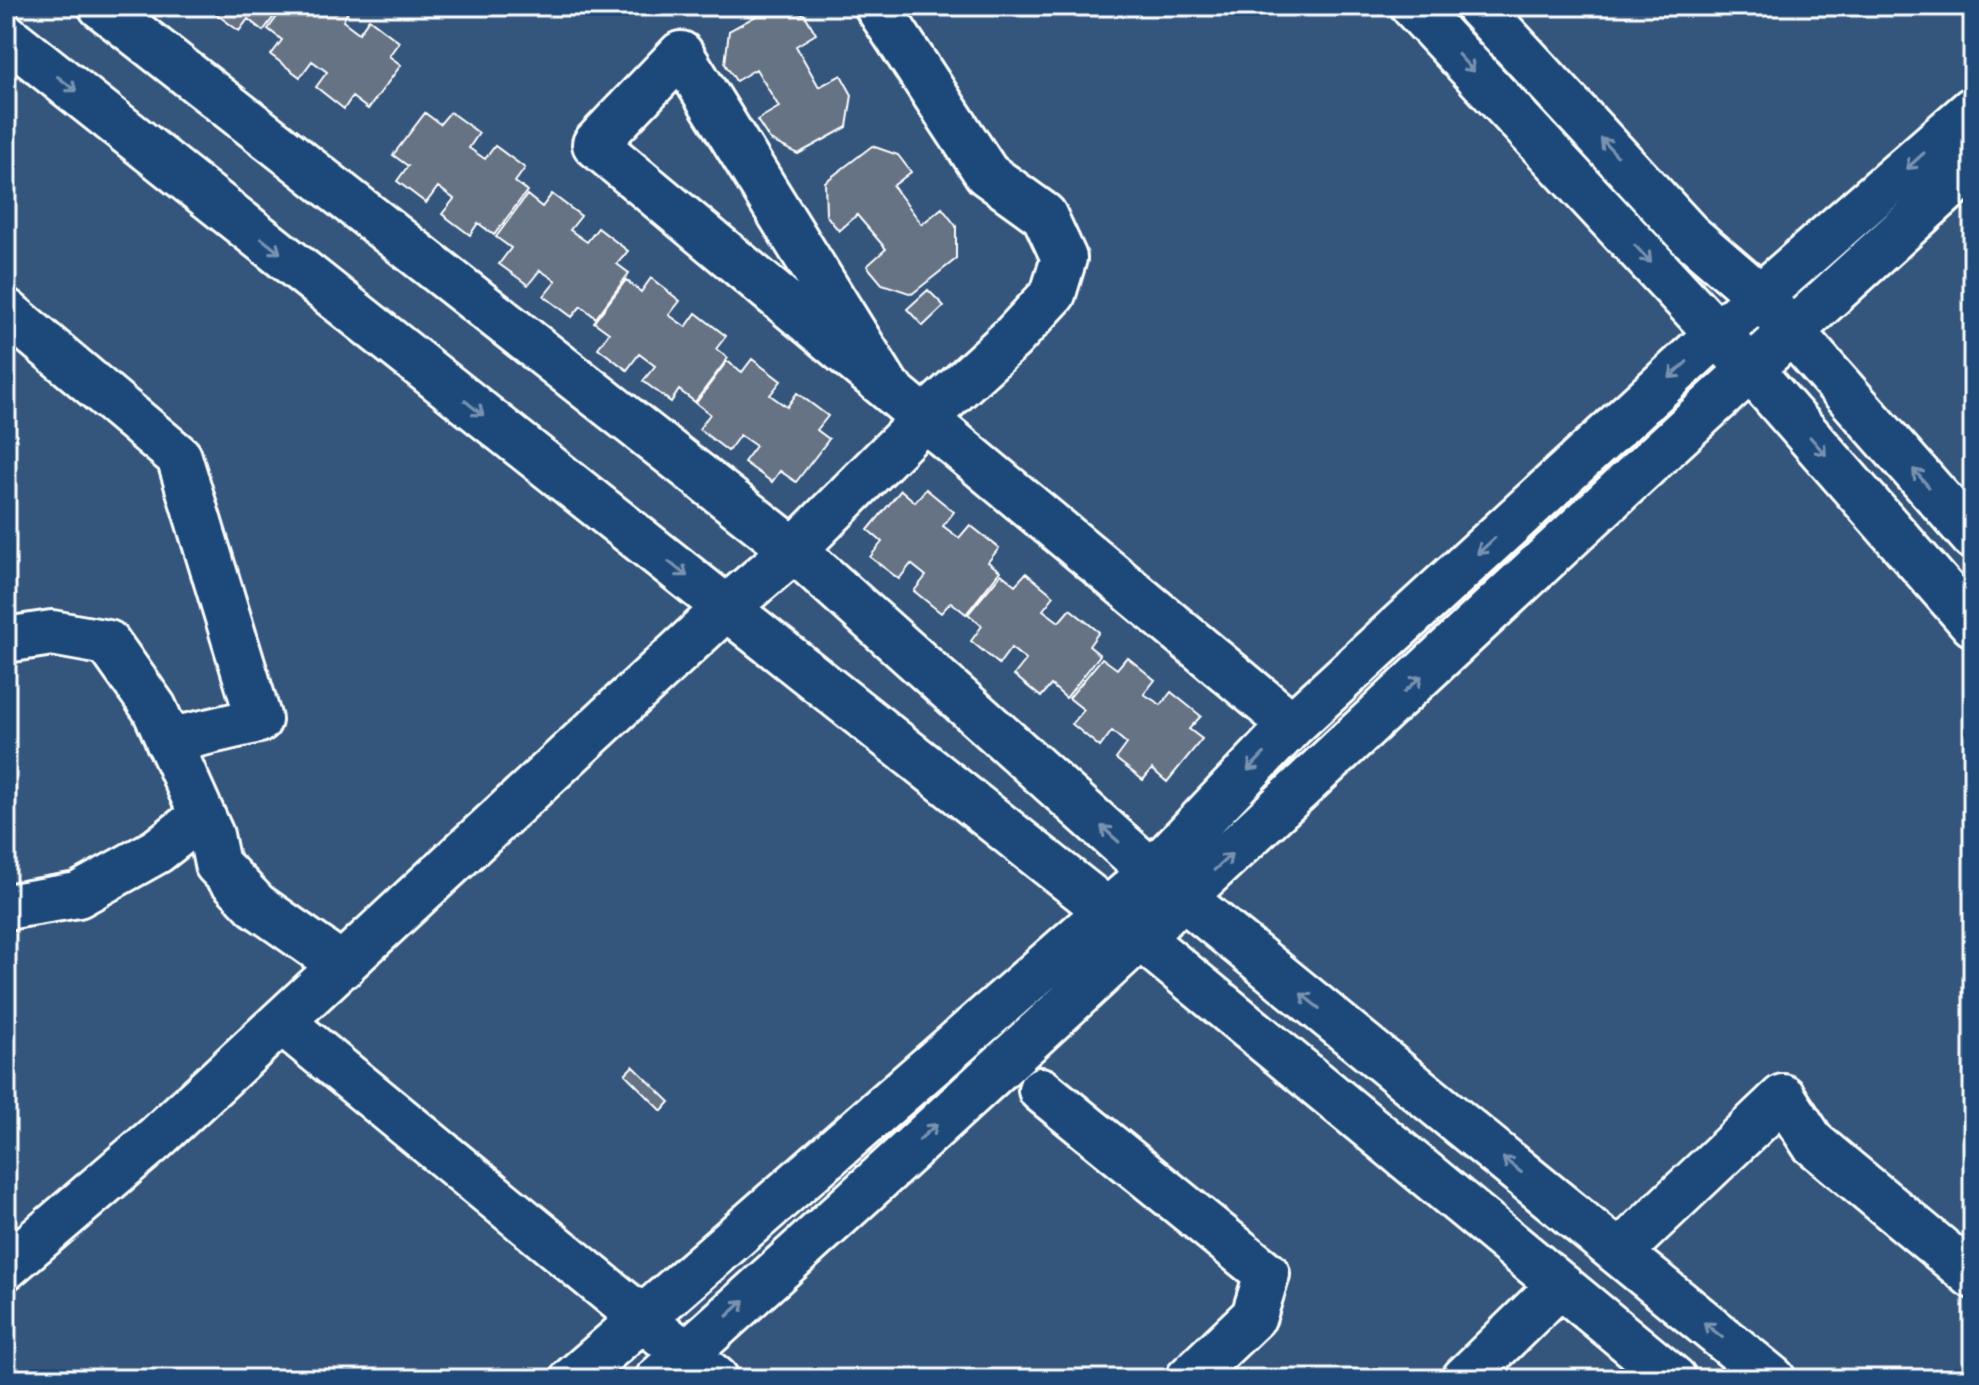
<svg xmlns="http://www.w3.org/2000/svg" width="1979" height="1385" font-family="'Indie Flower',sans-serif">
<style>
.building{fill:#667385;stroke:#fff;stroke-width:2}
.lines{fill:none;stroke-linecap:round;stroke-linejoin:round}
.minor-casing{stroke:#fff;stroke-width:50}
.minor{stroke:#1f4a7a;stroke-width:44}
.oneway{stroke:#7992af}
</style>
<rect width="100%" height="100%" fill="#34567d"/>
<filter id="ink" filterUnits="userSpaceOnUse"><feTurbulence type="fractalNoise" baseFrequency=".0125" numOctaves="2"/><feDisplacementMap in="SourceGraphic" scale="16" xChannelSelector="R" yChannelSelector="G"/><feConvolveMatrix kernelMatrix="1 2 1 2 8 2 1 2 1" color-interpolation-filters="sRGB"/></filter>
<g filter="url(#ink)">
<path class="building" d="M214,6H282L263,31L248,19L239,31L211,10Z
M285,6H351L343,21L359,33L369,19L399,42L389,56L401,65L368,109L352,97L344,109L316,87L327,72L312,61L300,77L271,55L282,40L268,29Z
M774,6H787L805,15L816,34L796,46L819,87L841,75L852,95L847,127L798,154L770,140L757,120L779,107L756,69L736,81L725,64L729,31Z
M450,112L479,133L469,148L485,159L495,146L525,168L515,182L527,191L494,235L478,223L470,235L442,214L454,199L438,187L426,203L397,181L408,166L393,155L425,113L440,124Z
M872,146L898,155L911,172L893,186L922,224L942,208L956,226V259L912,294L882,284L867,266L886,249L857,215L839,231L826,215L825,182Z
M552,194L581,216L570,230L587,242L598,228L628,251L617,264L629,273L596,318L581,306L572,317L544,296L556,281L540,270L528,285L499,264L511,248L496,237L527,195L542,207Z
M651,278L680,301L669,315L686,327L696,313L726,336L716,349L728,358L695,402L679,390L671,402L643,381L655,366L639,354L627,370L598,348L609,333L594,322L626,280L641,292Z
M928,290L944,306L923,326L907,309Z
M752,359L781,381L770,395L787,407L797,393L828,416L817,430L829,439L796,482L780,471L772,482L744,462L756,446L740,435L728,451L699,429L710,414L696,403L727,361L742,372Z
M926,489L954,512L943,526L959,538L970,525L999,548L988,562L1000,571L966,614L951,602L941,613L914,591L926,576L911,564L899,579L870,557L882,542L868,530L901,490L915,502Z
M1026,573L1054,596L1043,610L1059,622L1070,609L1099,632L1089,646L1100,655L1066,698L1051,685L1041,697L1014,675L1026,660L1011,648L999,664L971,641L982,626L968,614L1001,574L1015,585Z
M1127,657L1155,680L1144,694L1161,705L1171,692L1201,716L1189,729L1202,739L1167,782L1152,769L1143,780L1116,759L1127,744L1112,731L1100,747L1072,724L1084,710L1069,698L1102,658L1117,669Z
M633,1066L670,1102L662,1111L625,1074Z"/>
<g class="lines">
<defs>
<path id="minor" d="M101,6L794,550L1152,872L1773,1379
M1413,6L1751,370L1973,624
M1478,6L1689,235L1761,297L1973,537
M6,36L1108,911L1674,1379
M6,311L179,457L259,720L168,741
M888,388L681,54L595,144L1292,725
M6,640L52,633L108,643L154,708L211,835L217,864L256,905L343,966
M6,907L78,895L157,851L202,816
M282,1022L716,1379
M1041,1090L1267,1274L1254,1316L1188,1379
M1619,1253L1783,1097L1813,1143L1973,1276
M6,1267L155,1139L726,608L794,550L924,419L1012,338L1053,294L1064,258L1044,215L987,174L877,6
M573,1379L1152,872L1292,725L1717,334L1973,109
M658,1379C1102,981 1530,566 1973,166
M1464,1379L1560,1285"/>
</defs>
<use href="#minor" class="minor-casing"/>
<use href="#minor" class="minor"/>
</g>
<defs><path id="oneway-shaft" d="M-6 0H5M1.5-3L5.5 0L1.5 3" fill="none" stroke-width="1.6" stroke-linecap="round" stroke-linejoin="round" transform="scale(2)"/></defs>
<g class="oneway">
<use href="#oneway-shaft" transform="translate(1466 63) rotate(47)"/>
<use href="#oneway-shaft" transform="translate(67 84) rotate(38)"/>
<use href="#oneway-shaft" transform="translate(1609 147) rotate(-133)"/>
<use href="#oneway-shaft" transform="translate(1915 161) rotate(138)"/>
<use href="#oneway-shaft" transform="translate(271 246) rotate(38)"/>
<use href="#oneway-shaft" transform="translate(1643 254) rotate(47)"/>
<use href="#oneway-shaft" transform="translate(1678 370) rotate(137)"/>
<use href="#oneway-shaft" transform="translate(474 408) rotate(38)"/>
<use href="#oneway-shaft" transform="translate(1818 446) rotate(49)"/>
<use href="#oneway-shaft" transform="translate(1921 478) rotate(-131)"/>
<use href="#oneway-shaft" transform="translate(1486 546) rotate(137)"/>
<use href="#oneway-shaft" transform="translate(678 569) rotate(38)"/>
<use href="#oneway-shaft" transform="translate(1413 684) rotate(-43)"/>
<use href="#oneway-shaft" transform="translate(1256 762) rotate(134)"/>
<use href="#oneway-shaft" transform="translate(1110 834) rotate(-138)"/>
<use href="#oneway-shaft" transform="translate(1223 862) rotate(-43)"/>
<use href="#oneway-shaft" transform="translate(1310 1001) rotate(-141)"/>
<use href="#oneway-shaft" transform="translate(928 1132) rotate(-42)"/>
<use href="#oneway-shaft" transform="translate(1512 1165) rotate(-141)"/>
<use href="#oneway-shaft" transform="translate(736 1308) rotate(-42)"/>
<use href="#oneway-shaft" transform="translate(1713 1330) rotate(-141)"/>
</g>
</g>
<rect width="1979" height="1385" fill="none" stroke="#1f4a7a" stroke-width="32"/>
<rect x="16" y="16" width="1947" height="1353" fill="none" stroke="#fff" stroke-width="3" filter="url(#ink)"/>
</svg>
